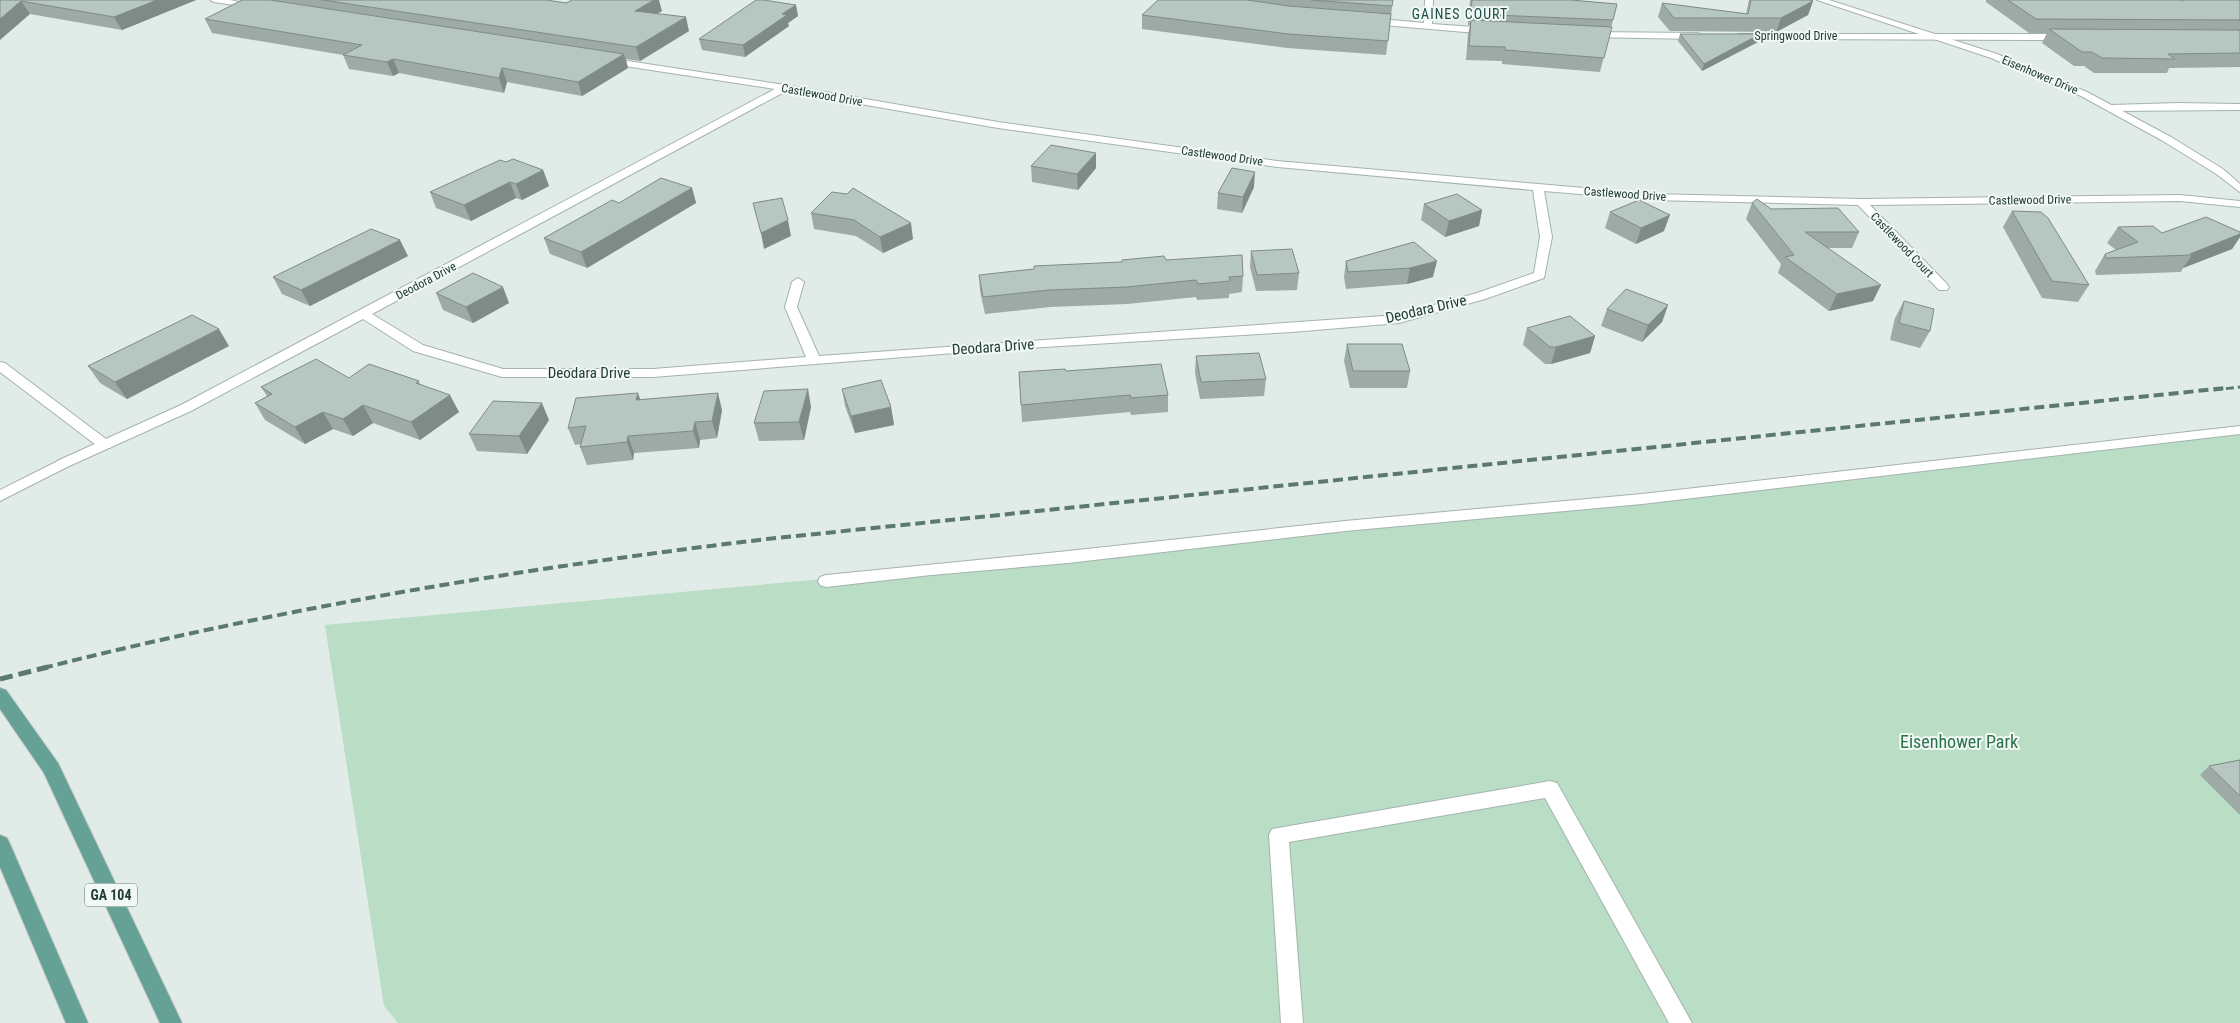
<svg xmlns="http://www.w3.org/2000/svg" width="2240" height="1023" font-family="'Roboto Condensed',sans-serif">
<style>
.green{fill:#b9ddc5}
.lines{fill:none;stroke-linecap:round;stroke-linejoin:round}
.service-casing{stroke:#a4b3ae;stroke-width:2}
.minor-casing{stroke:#a4b3ae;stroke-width:2}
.tertiary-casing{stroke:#a4b3ae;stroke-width:2}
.primary-casing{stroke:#c1c8c7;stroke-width:2}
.service{fill:#fff;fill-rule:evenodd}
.minor{fill:#fff;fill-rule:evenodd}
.tertiary{fill:#fff;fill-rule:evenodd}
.primary{fill:#65a195;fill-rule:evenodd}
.rail-far2{stroke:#5c7872;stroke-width:3;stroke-dasharray:8 4;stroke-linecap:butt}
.rail-far1{stroke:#5c7872;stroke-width:4;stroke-dasharray:10 5;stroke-linecap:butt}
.rail{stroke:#5c7872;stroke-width:5;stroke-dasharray:13 6;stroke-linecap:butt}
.wall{fill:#9daaa5}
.shaded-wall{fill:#7f8b86}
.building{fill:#b6c6c0;stroke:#7f8b86}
.labels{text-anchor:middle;stroke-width:4;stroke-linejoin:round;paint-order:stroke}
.far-street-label{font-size:12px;fill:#213c36;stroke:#f1f8f5}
.far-neighbourhood-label{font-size:14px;letter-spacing:1px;fill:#1d4e45;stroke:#f1f8f5}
.shield{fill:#f1f8f5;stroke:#5f746f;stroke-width:1}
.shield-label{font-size:14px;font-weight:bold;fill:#213c36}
.street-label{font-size:15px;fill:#213c36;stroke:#f1f8f5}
.near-park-label{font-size:18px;fill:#2b734b;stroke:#f1f8f5}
</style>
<rect width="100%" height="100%" fill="#e1ebe7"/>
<path class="green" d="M2240,431V1023H398L384,1006L325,625L931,569Z"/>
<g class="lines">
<defs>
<path id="service" d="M2178,103L2240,104V110L2111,111L2106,108L2111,105Z
M0,362L5,363L110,442L112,445L110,448H100L0,372Z
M62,459L67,461L69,464L67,467L0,501V490Z
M1550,781L1557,783L1692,1023H1669L1545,798L1289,842L1303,1023H1281L1269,835L1272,829Z"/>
<path id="minor" d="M210,0H230L258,6L254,8L214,2Z
M1425,0H1433L1432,24L1488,28L1492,31L1488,34L1371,24L1367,21L1371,18L1424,23Z
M1588,32L1698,33L1702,36L1698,39L1585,37V33Z
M1738,34H2065L2069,37L2065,40L1741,39L1737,36Z
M608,58L785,85L998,122L1277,161L1652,194L1861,199L2180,195L2240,201V207L2180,201L1870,205L1947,284L1949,287L1947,290H1939L1858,205L1652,200L1544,191L1552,237L1544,278L1485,299L1399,323L1292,332L980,351L653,377H502L413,351L363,319L191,411L67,467H57L55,464L57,461L181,405L775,89L605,63L603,61ZM786,91L998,128L1277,167L1533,190L1540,237L1534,273L1477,293L1398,315L819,356L797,307L804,282L798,278L792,282L785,307L806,357L653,369H503L423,345L372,314Z
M2240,426V434L1642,504L1345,531L1068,563L931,575L826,587L820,585L818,581L820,577L826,575L1068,551L1345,521L1642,494Z"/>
<path id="tertiary" d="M1817,0H1829L1997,54L2087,92L2171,137L2223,169L2240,184V192L2215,173L2163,141L2081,96L1991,58Z"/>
<path id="primary" d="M0,688L6,690L58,763L182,1023H160L44,773L0,709Z
M0,835L7,838L10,844L88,1023H66L0,867Z"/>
</defs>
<use href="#service" class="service-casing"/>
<use href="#minor" class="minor-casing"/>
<use href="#tertiary" class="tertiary-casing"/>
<use href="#primary" class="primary-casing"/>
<use href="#service" class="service"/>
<use href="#minor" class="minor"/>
<use href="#tertiary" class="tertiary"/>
<use href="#primary" class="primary"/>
<path class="rail-far2" d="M2214,390L2240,387"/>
<path class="rail-far1" d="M43,668C281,608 523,568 767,539L2226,388"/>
<path class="rail" d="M0,679L48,667"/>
</g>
<path class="wall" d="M0,0H196L122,30L30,14Z
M242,0H547L566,3L662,11L657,14L689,31L640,61L626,59L628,68L582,96L507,82L504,93L399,73L393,76L349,69L343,55L212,33L205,19Z
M1158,0H1393L1386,55L1287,48L1142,29V15Z
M1470,0H1571L1617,4L1600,72L1502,64V61L1466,60L1468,34L1470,25H1468Z
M1749,0H1810L1813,1L1808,15L1776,32L1670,31L1658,17L1662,3L1746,14Z
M1986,0H2180L2182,1L2240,0V67L2169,68L2167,73H2094L2084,66H2074L2042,43L2047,33H2029L1986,2Z
M798,16L788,23L789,26L745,57L702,50L699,39Z
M1680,34L1758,42L1702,71L1678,41Z
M506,162L543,170L549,186L522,200L516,198L471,221L436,208L430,192Z
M1031,166L1096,168L1078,190L1032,182Z
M1254,187L1242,213L1217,209L1218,193Z
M692,188L696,203L587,268L550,254L544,238L619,203Z
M832,192L913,239L883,253L856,236L814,229L811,213Z
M1752,203L1771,209L1859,232L1852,248H1828L1873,301L1829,311L1778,273L1781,264L1746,219Z
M1424,204L1482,210L1479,226L1445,237L1421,220Z
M2012,211L2089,285L2078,302L2042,298L2003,227Z
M1610,212L1664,231L1636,244L1605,228Z
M2118,227L2162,233L2240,232V237L2232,249L2183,268L2181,272L2096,275L2095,271L2105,254L2116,250L2107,243Z
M1414,242L1433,277L1407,284L1346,289L1344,277L1346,261Z
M1251,251L1299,273L1297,290L1256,291L1250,267Z
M408,256L310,306L282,294L273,277Z
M1122,260H1166L1243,276L1242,292L1229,294V298L1197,300L1196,297L1127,304L1050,307L985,314L980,291L979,275L1122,262Z
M436,293L509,303L473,323L443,310Z
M1904,301L1930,331L1920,348L1890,340L1895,318Z
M1668,305L1662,322L1642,342L1601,326L1607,309Z
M1527,328L1595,336L1590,353L1551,364H1545L1523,345Z
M1347,344L1410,371L1407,388H1350L1344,361Z
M229,346L127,399L100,383L88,366Z
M1196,356L1266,379L1264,396L1200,399L1195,373Z
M1066,371L1168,395V412L1131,415L1130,412L1022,422L1019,372Z
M349,378L419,381L420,384L459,412L420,440L373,423L353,436L333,429L305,444L265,420L255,403L267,396L261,387Z
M842,389L891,407L894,425L855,433L845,406Z
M640,399L722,410L717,438L700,440L699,448L634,453L633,460L587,465L580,447L581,444L575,445L568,428Z
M811,407L804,440L759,441L754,423Z
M549,420L527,454L477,451L469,434Z
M2240,760V815L2200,775L2209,766Z"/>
<path class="shaded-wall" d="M157,0H196L122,30L114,17Z
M654,0H659L662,11L638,24L635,11Z
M21,1L30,14L0,40V19Z
M1813,1L1808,15L1776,32L1781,18Z
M796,5L798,16L788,23L789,26L745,57L743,45L782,14Z
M686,17L689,31L640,61L636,47Z
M1760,34L1758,42L1702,71L1704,64Z
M624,54L628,68L582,96L578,82Z
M393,59L399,73L393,76L387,62Z
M502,68L507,82L504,93L499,78Z
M1096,153V168L1078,190L1077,174Z
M543,170L549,186L522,200L516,184Z
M1255,172L1254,187L1242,213L1243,197Z
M510,182L516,198L471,221L464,205Z
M692,188L696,203L587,268L581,252Z
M1482,210L1479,226L1445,237L1449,221Z
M1670,215L1664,231L1636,244L1641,228Z
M788,220L791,236L764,249L761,233Z
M911,223L913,239L883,253L880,237Z
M2240,234V237L2232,249L2183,268L2192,255L2190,254Z
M400,240L408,256L310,306L301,290Z
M1437,261L1433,277L1407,284L1410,268Z
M1881,285L1873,301L1829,311L1837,294Z
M503,287L509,303L473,323L466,307Z
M1668,305L1662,322L1642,342L1648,325Z
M219,329L229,346L127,399L115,382Z
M1595,336L1590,353L1551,364L1556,347Z
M808,389L811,407L804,440L799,422Z
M638,393L644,410L636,400Z
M718,393L722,410L717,438L712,421Z
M450,395L459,412L420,440L411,422Z
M542,403L549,420L527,454L519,436Z
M363,405L373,423L353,436L343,419Z
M891,407L894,425L855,433L851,416Z
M323,412L333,429L305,444L295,427Z
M695,422L700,440L699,448L693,431Z
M628,436L634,453L633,460L627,442Z"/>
<path class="building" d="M0,0H157L114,17L21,1L0,19Z
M242,0H270L624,54L578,82L502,68L499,78L393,59L387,62L343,55L362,45L205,19Z
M323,0H547L566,3L572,0H654L635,11L686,17L636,47Z
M756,0H764L796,5L782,14L787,15L743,45L699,39Z
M1158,0H1247L1289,6L1391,14L1388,41L1288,34L1142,15Z
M1311,0H1393L1392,6Z
M1472,0H1571L1617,4L1613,20L1471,14Z
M1751,0H1810L1813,1L1781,18H1674L1662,3L1748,14Z
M2008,0H2180L2182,1L2184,0H2240V20L2036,19Z
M1471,20L1612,27L1604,58L1505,50V47L1469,46Z
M2049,29L2240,30V53L2168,54L2175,59L2102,58L2092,52H2082Z
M1680,34H1760L1704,64Z
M1051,145L1096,153L1077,174L1031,166Z
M513,159L543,170L516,184L510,182L464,205L430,192L500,160L506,162Z
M1232,168L1255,172L1243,197L1218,193Z
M661,178L692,188L581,252L544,238L612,200L619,203Z
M853,188L911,223L880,237L854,220L811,213L832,192L847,194Z
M1457,194L1482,210L1449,221L1424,204Z
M782,198L788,220L761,233L753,203Z
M1757,199L1771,209L1838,208L1859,232H1805L1881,285L1837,294L1785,257L1794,255L1752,203Z
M1639,200L1670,215L1641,228L1610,212Z
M2012,211L2041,212L2048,218L2089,285L2052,281Z
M2206,217L2240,232V234L2190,254L2192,255L2106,258L2105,254L2138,242L2118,227L2153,226L2162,233Z
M371,229L400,240L301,290L273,277Z
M1414,242L1437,261L1410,268L1348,272L1346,261Z
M1292,249L1299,273L1257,275L1251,251Z
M1242,255L1243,276L1229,277L1230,281L1198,284L1196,280L1127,287L1049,290L983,297L979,275L1034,269V266L1122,262V260L1164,256L1166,260Z
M473,273L503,287L466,307L436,293Z
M1626,289L1668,305L1648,325L1607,309Z
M1904,301L1934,309L1930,331L1899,323Z
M192,315L219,329L115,382L88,366Z
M1570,316L1595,336L1556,347H1550L1527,328Z
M1347,344H1402L1410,371H1353Z
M1259,353L1266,379L1201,382L1196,356Z
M316,359L349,378L369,364L419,381L416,383L450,395L411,422L363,405L343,419L323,412L295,427L255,403L272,394L261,387Z
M1161,364L1168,395L1131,398L1130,395L1021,405L1019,372L1065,369L1066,371Z
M881,380L891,407L851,416L842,389Z
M808,389L799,422L754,423L764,391Z
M638,393L636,400L718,393L712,421L695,422L693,431L628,436L627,442L580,447L586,426L568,428L576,398Z
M493,401L542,403L519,436L469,434Z
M2240,760V796L2209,766Z"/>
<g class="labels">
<g class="far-street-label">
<text x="1796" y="40">Springwood Drive</text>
<text transform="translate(2040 75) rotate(23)" y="4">Eisenhower Drive</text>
<text transform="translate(822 95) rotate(10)" y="4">Castlewood Drive</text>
<text transform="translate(1222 156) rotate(8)" y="4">Castlewood Drive</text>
<text transform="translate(1625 194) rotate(4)" y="4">Castlewood Drive</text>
<text transform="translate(2030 200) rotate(-1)" y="4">Castlewood Drive</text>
<text transform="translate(1902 245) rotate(46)" y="4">Castlewood Court</text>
<text transform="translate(426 281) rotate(-28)" y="4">Deodora Drive</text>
</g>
<g class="far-neighbourhood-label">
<text x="1460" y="19">GAINES COURT</text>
</g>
<rect class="shield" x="85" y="883.5" width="52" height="23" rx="4"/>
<g class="shield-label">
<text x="111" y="900">GA 104</text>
</g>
<g class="street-label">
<text transform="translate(1426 309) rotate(-13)" y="5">Deodara Drive</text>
<text transform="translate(993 347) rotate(-4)" y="5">Deodara Drive</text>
<text x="589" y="378">Deodara Drive</text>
</g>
<g class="near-park-label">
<text x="1959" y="748">Eisenhower Park</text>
</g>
</g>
</svg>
